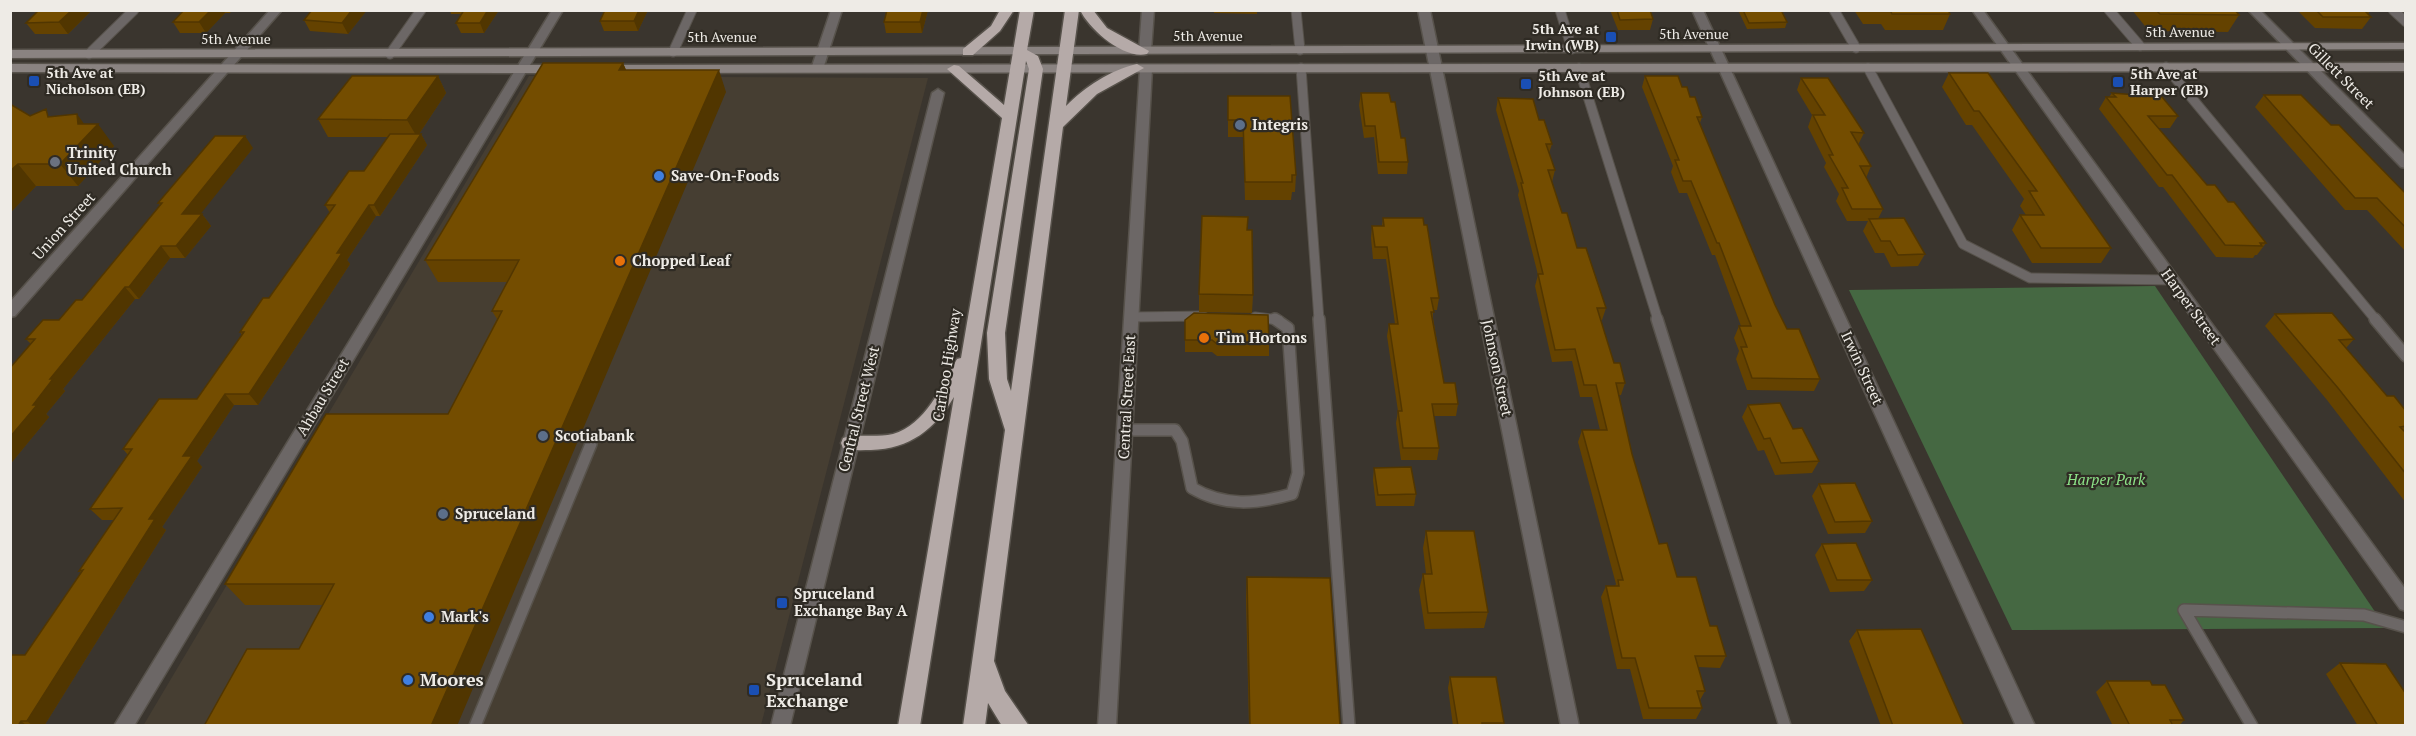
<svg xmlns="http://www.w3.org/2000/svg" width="2416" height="736" font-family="'PT Serif',serif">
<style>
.built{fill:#463e32}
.green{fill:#456842}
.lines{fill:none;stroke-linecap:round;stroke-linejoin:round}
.lane-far1-casing{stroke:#57524b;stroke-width:11}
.lane-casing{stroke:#57524b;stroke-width:14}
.street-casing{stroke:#57524b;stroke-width:3}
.secondary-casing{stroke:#57524b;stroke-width:3}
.highway-casing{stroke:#57524b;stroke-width:3}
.lane-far1{stroke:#6c6766;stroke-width:9}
.lane{stroke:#6c6766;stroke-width:11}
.street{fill:#6c6766;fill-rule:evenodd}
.secondary{fill:#8a8381;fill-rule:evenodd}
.highway{fill:#b5aaa8;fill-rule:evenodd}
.wall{fill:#644200}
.shaded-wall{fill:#513600}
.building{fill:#744d00;stroke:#513600;stroke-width:1.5}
.transit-dot{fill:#1a4fb4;stroke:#2f2b24;stroke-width:2}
.service-dot{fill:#5c6f8a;stroke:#2f2b24;stroke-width:2}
.worship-dot{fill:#6b7280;stroke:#2f2b24;stroke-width:2}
.shop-dot{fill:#3f7fe0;stroke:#2f2b24;stroke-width:2}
.food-dot{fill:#e8710a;stroke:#2f2b24;stroke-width:2}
.labels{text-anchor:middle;stroke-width:4.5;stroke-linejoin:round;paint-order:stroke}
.far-poi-label{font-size:14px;font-weight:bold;fill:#eeebe6;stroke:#2f2b24;text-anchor:start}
.far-street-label{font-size:14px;fill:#eeebe6;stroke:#2f2b24}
.street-label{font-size:15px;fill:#eeebe6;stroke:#2f2b24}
.poi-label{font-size:15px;font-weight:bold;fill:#eeebe6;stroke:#2f2b24;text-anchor:start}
.park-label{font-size:15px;font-style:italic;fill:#8de388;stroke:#2f2b24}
.near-poi-label{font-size:18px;font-weight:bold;fill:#eeebe6;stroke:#2f2b24;text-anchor:start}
</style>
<rect width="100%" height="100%" fill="#3a352e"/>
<path class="built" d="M529,76L928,78L761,725L143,726Z"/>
<path class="green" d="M2155,286L2386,628L2012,630L1849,290Z"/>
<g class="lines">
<defs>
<path id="lane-far1" d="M1296,10L1300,50
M1560,10L1572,49
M1834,10L1856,48
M2109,10L2140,46
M2393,10L2406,22
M673,52L692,10
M89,54L134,10
M390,54L421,10
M2166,67L2376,320
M1301,68L1319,320
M1579,68L1658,320
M1868,68L1963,244L2030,278L2172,280
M1131,317L1203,316
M1255,317L1279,320"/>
<path id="lane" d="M1319,319L1349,726
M1657,319L1785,726
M2375,319L2406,356
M1125,430H1175L1182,441L1192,488C1224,507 1257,504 1292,494L1298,473L1288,328L1275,319
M475,726L591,444
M2252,726L2184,610L2364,615L2406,627"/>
<path id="street" d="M270,10H282L15,316L10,317V302Z
M552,10H563L134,726H114Z
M831,10H842L823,69L821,72H813L811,69Z
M1142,10H1154L1151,51L1145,54L1139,51Z
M1418,10H1430L1579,726H1561Z
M1692,10H1703L2035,726H2016Z
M1972,10H1983L2406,590V611L2400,609Z
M2248,10H2260L2406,156V168L2401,167Z
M1146,65L1152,69L1116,726H1098L1140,69Z
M938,89L944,93L790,726H771L932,93Z"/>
<path id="secondary" d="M2406,43V49L10,58V50Z
M2406,63V71L606,73L600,69L606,65Z
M10,64L558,65L564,69L558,73L10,72Z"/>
<path id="highway" d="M1000,10H1014L1000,31L973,55H963V49L991,26Z
M1020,10H1034L1027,50L1038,56L1043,69L1005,333L1007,379L1011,391L1065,10H1079L1066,106C1085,87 1110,70 1137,64L1144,68L1097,94L1063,127L994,661L1005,691L1029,726H1002L988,703L985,726H963L1005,430L989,379L987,333L1029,69L1026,61L920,726H898L954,397C935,429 910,449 871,450C862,450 852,451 843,448L841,443L843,438L850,436C864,435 879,437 893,434C925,425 942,386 957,359L961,358L1002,118L947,69L954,65L959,66L1004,105Z
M1080,10H1093L1107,28L1149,51L1147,54C1124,60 1089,29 1080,10Z"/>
</defs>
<use href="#lane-far1" class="lane-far1-casing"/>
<use href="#lane" class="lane-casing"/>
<use href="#street" class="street-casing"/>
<use href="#secondary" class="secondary-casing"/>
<use href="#highway" class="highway-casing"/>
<use href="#lane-far1" class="lane-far1"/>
<use href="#lane" class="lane"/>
<use href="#street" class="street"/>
<use href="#secondary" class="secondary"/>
<use href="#highway" class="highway"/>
</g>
<path class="wall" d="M39,10H92L68,34H35L26,23Z
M184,10H232L230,13H225L206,33H180L173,22Z
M312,10H367L348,34L310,31L304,20Z
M450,10H499L484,33H461L456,23L462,14H451Z
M605,10H648L638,31H604L600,21Z
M887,10H928L922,33H886L884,22Z
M1214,10H1257V14L1214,13Z
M1610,10H1650L1653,19L1650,30H1618Z
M1738,10H1781L1787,22L1785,28L1747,29Z
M1854,10H1948L1950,14L1943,30H1885L1881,24H1863Z
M2132,10H2235L2239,15L2228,32L2149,31Z
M2297,10H2370L2368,14L2371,17L2362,29L2315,28Z
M623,63L626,70L726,92L299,649L323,605H245L225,584L448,414L497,319L492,311L507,282H438L425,260Z
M1949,73L2111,248L2101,263H2032L2012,230L2020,215H2026L2020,206L2024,199L1972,125H1966L1942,87Z
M438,76L446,93L419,134H421L427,145L380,216H376L347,260L350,264L258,405H234L197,461L202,467L162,527L166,530L44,726H10L25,655L81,573L79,571L114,520H102L90,509L128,455L123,449L197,399L242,335L240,332L269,298L330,213L325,205L364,171L388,137H328L318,119Z
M1645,76L1682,87L1690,97L1702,117L1700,123L1775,305L1787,329L1820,379L1814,391L1747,390L1736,359L1739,351L1734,338L1739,326H1741L1715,255H1712L1687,193H1679L1671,172L1673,166L1642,87Z
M1801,78L1864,133L1858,145L1871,166L1866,178L1883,209L1878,219L1925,254L1918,266L1891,267L1884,253H1875L1863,231L1868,221H1847L1836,201L1839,194L1824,167L1826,163L1808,127L1812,115L1797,90Z
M1361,93L1391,102L1408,162L1407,174H1378L1374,137L1364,138L1359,105Z
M2112,93L2178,116L2170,128H2158L2207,185L2228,202L2266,243L2257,255H2255L2253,258L2216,257L2163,187H2159L2099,109L2106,97H2109Z
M2264,95L2331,125L2406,194V252L2367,210H2345L2255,107Z
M1228,96L1296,175L1295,192H1292L1291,200H1245L1243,137H1228Z
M1498,98L1539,120L1552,144L1549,153L1555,170L1552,182L1562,213L1577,248L1606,308L1602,320H1601L1614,363L1625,383L1621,395H1618L1632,454L1659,544L1677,577L1710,626L1726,656L1720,668L1698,667L1705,691L1700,700L1702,708L1696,719H1643L1630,669H1617L1601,597L1606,586H1615L1616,584L1578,442L1582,430H1600L1592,397H1580L1572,361L1552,362L1535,286L1538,275L1518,195L1519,191L1496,110Z
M10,104L30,116H52L84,124L114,146L78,186H36L10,213Z
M253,148L200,214H202L211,226L185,258H170L139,299H135L63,389L65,391L46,414L49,417L12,462L10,463V368L31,344L26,339L59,320L82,300L160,205L158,203Z
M1383,218L1439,298L1437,310H1433V318L1444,383L1458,404L1456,416H1434L1439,448L1437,460H1401L1396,423L1398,411L1387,336L1389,324H1395L1386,259H1373L1371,238L1372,226H1382Z
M1199,294L1253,295L1252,313L1199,312Z
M2275,314L2354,339L2346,348L2387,396L2406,411V503L2327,400L2265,326Z
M1185,320L1269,344V356H1217L1212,352H1185Z
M1748,405L1793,429L1819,461L1812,473L1775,475L1764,450L1758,451L1742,417Z
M1374,468L1416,494L1414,506H1376L1373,480Z
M1819,484L1872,521L1865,533L1828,534L1812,496Z
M1426,531L1488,612L1484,628L1425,629L1419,590L1423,574H1426L1423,548Z
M1822,544L1872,580L1864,591L1830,592L1815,555Z
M1247,577L1340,726H1249L1246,598Z
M1857,630L1964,726H1881L1849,641Z
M2340,663L2406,726H2358L2326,674Z
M1450,677L1504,723L1503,726H1453L1448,688Z
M2107,681L2152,685L2184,720L2179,726H2113L2096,692Z"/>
<path class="shaded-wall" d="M72,10H92L68,34L59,22Z
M211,10H223L225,13L206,33L199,22Z
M352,10H367L348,34L342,23Z
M488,10H499L484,33L480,23Z
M639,10H648L638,31L634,21Z
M923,10H928L922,33L920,22Z
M623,63L632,84L619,70Z
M719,70L726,92L457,726H431Z
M438,76L446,93L417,137L407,120Z
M77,114L90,132L98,124L114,146L78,186L60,164L78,124Z
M421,134L427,145L380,216L374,205Z
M245,136L253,148L191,226L182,214Z
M18,164L36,186L10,213V171Z
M369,205L376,216L347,260L350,264L258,405L249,394L337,253Z
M202,214L211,226L185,258L176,246Z
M161,246L170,258L139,299L129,287Z
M125,287L135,299L63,389L65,391L46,414L49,417L12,462L10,463V437L50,379Z
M225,394L234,405L197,461L202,467L162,527L166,530L44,726H33L27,721L149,519L183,456Z
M21,721L27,726H18Z"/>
<path class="building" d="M39,10H72L59,22L26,23Z
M184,10H211L199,22H173Z
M312,10H352L342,23L304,20Z
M464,10H488L480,23H456Z
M605,10H639L634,21H600Z
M887,10H923L920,22H884Z
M1617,10H1650L1653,19L1620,20Z
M1743,10H1781L1787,22L1749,23Z
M1890,10H1948L1950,14H1892Z
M2156,10H2235L2239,15L2160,14Z
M2316,10H2364L2371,17H2323Z
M543,63H623L619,70H719L431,726H204L247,649H299L334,584H225L326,414H448L502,311H492L519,260H425Z
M1949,73H1988L2111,248H2041L2020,215H2044L2029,191H2037L1979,111H1974Z
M352,76H438L407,120L318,119Z
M1645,76H1678L1682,87H1687L1690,97H1695L1702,117H1697L1775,305L1787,329H1799L1820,379L1752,378L1741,347H1747L1739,326H1751L1719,243H1717L1691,181H1683L1675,160H1679Z
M1801,78H1828L1864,133L1851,132L1871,166H1860L1883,209H1852L1842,188H1848L1829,155H1833L1813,115H1825Z
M1361,93H1389L1391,102H1395L1401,138H1405L1408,162H1379L1375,126H1365Z
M2112,93L2162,97L2178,116H2148L2207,185H2215L2228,202H2234L2266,243H2260L2262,246L2225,245L2172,175H2167L2106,97H2116Z
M2264,95H2301L2331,125H2339L2406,194V228L2377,198H2355Z
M1228,96H1290L1296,175H1292V182H1245L1243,120H1228Z
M1498,98L1533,99L1539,120H1544L1552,144H1546L1555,170H1548L1562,213H1567L1577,248H1586L1606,308H1597L1614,363H1620L1625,383H1616L1632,454L1659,544L1667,543L1677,577H1696L1710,626H1717L1726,656H1695L1705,691H1697L1702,708H1649L1635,658H1622L1606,586H1619L1618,580H1623L1582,430H1607L1596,385H1584L1575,349L1555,350L1538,274H1543L1521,183H1523Z
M10,104L30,116L46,109L48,117L77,114L78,124H98L60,164H18L10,171Z
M390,134H421L374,205H369L337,253H342L249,394H225L183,456H192L149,519H155L27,721H21L18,726H10V655H25L83,570L79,571L122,508L90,509L132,449H123L159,399H197L244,332H240L263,298H269L335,205H325L349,171H364Z
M215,136H245L182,214H202L176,246H161L129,287H125L50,379H53L33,405H37L10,437V368L35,339H26L43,320H59L76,300H82L162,203H158Z
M1202,216L1248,217L1247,230H1252L1253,295L1199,294Z
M1383,218H1423L1424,225H1427L1439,298H1431L1434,312H1431L1444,383H1455L1458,404H1432L1439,448H1403L1398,411H1402L1389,324H1398L1387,247H1375L1372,226H1384Z
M1904,218L1925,254L1898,255L1890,241H1881L1869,219Z
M1194,313L1268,315L1269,344H1217L1212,340H1185V320Z
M2332,313L2354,339L2339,340L2387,396H2394L2406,411V426L2400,427L2406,433V474L2338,388L2275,314Z
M1780,403L1793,429L1802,428L1819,461L1781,463L1770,438L1764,439L1748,405Z
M1411,467L1416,494L1378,495L1374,468Z
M1855,483L1872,521L1835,522L1819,484Z
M1426,531H1474L1488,612L1428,613L1423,574H1432Z
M1856,543L1872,580H1837L1822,544Z
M1247,577L1330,578L1340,726H1250Z
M1921,629L1964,726H1893L1857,630Z
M2340,663L2386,664L2406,694V726H2378Z
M1450,677H1496L1504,723H1482V726H1458Z
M2107,681H2150L2152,685H2165L2184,720H2170L2173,726H2130Z"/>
<g class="transit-dot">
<rect x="1605" y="31" width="12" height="12" rx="3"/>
<rect x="28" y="75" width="12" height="12" rx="3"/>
<rect x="2112" y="76" width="12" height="12" rx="3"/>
<rect x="1520" y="78" width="12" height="12" rx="3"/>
<rect x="776" y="597" width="12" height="12" rx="3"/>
<rect x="748" y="684" width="12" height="12" rx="3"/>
</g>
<g class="service-dot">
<circle cx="1240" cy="125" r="6"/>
<circle cx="543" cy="436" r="6"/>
<circle cx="443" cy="514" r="6"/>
</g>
<circle class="worship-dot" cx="55" cy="162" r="6"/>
<g class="shop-dot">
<circle cx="659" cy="176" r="6"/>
<circle cx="429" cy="617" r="6"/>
<circle cx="408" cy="680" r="6"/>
</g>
<g class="food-dot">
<circle cx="620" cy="261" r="6"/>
<circle cx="1204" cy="338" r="6"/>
</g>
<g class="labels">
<g class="far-poi-label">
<text x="1599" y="34" text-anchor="end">5th Ave at<tspan x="1599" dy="16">Irwin (WB)</tspan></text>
<text x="46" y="78">5th Ave at<tspan x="46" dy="16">Nicholson (EB)</tspan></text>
<text x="2130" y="79">5th Ave at<tspan x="2130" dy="16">Harper (EB)</tspan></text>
<text x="1538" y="81">5th Ave at<tspan x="1538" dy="16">Johnson (EB)</tspan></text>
</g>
<g class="far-street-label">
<text x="2180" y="37">5th Avenue</text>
<text x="1694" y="39">5th Avenue</text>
<text x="1208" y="41">5th Avenue</text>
<text x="722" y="42">5th Avenue</text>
<text x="236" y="44">5th Avenue</text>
</g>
<g class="street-label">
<text transform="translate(2341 76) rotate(45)" y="5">Gillett Street</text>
<text transform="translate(64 226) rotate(-48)" y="5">Union Street</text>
<text transform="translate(2191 307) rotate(54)" y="5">Harper Street</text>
<text transform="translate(947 365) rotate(-81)" y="5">Cariboo Highway</text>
<text transform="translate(1497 368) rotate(78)" y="5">Johnson Street</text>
<text transform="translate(1862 368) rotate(65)" y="5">Irwin Street</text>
<text transform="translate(323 397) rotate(-59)" y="5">Ahbau Street</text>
<text transform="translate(1127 397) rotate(-87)" y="5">Central Street East</text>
<text transform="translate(859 409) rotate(-76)" y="5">Central Street West</text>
</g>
<g class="poi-label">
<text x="1252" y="130">Integris</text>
<text x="67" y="158">Trinity<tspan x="67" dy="17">United Church</tspan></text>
<text x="671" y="181">Save-On-Foods</text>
<text x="632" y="266">Chopped Leaf</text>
<text x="1216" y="343">Tim Hortons</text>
<text x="555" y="441">Scotiabank</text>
<text x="455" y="519">Spruceland</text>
<text x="794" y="599">Spruceland<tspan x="794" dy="17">Exchange Bay A</tspan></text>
<text x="441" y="622">Mark's</text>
</g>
<g class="park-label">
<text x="2106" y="485">Harper Park</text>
</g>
<g class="near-poi-label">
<text x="420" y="686">Moores</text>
<text x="766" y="686">Spruceland<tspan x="766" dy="21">Exchange</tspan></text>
</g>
</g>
<rect width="2416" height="736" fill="none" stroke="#eeebe6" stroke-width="24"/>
</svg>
